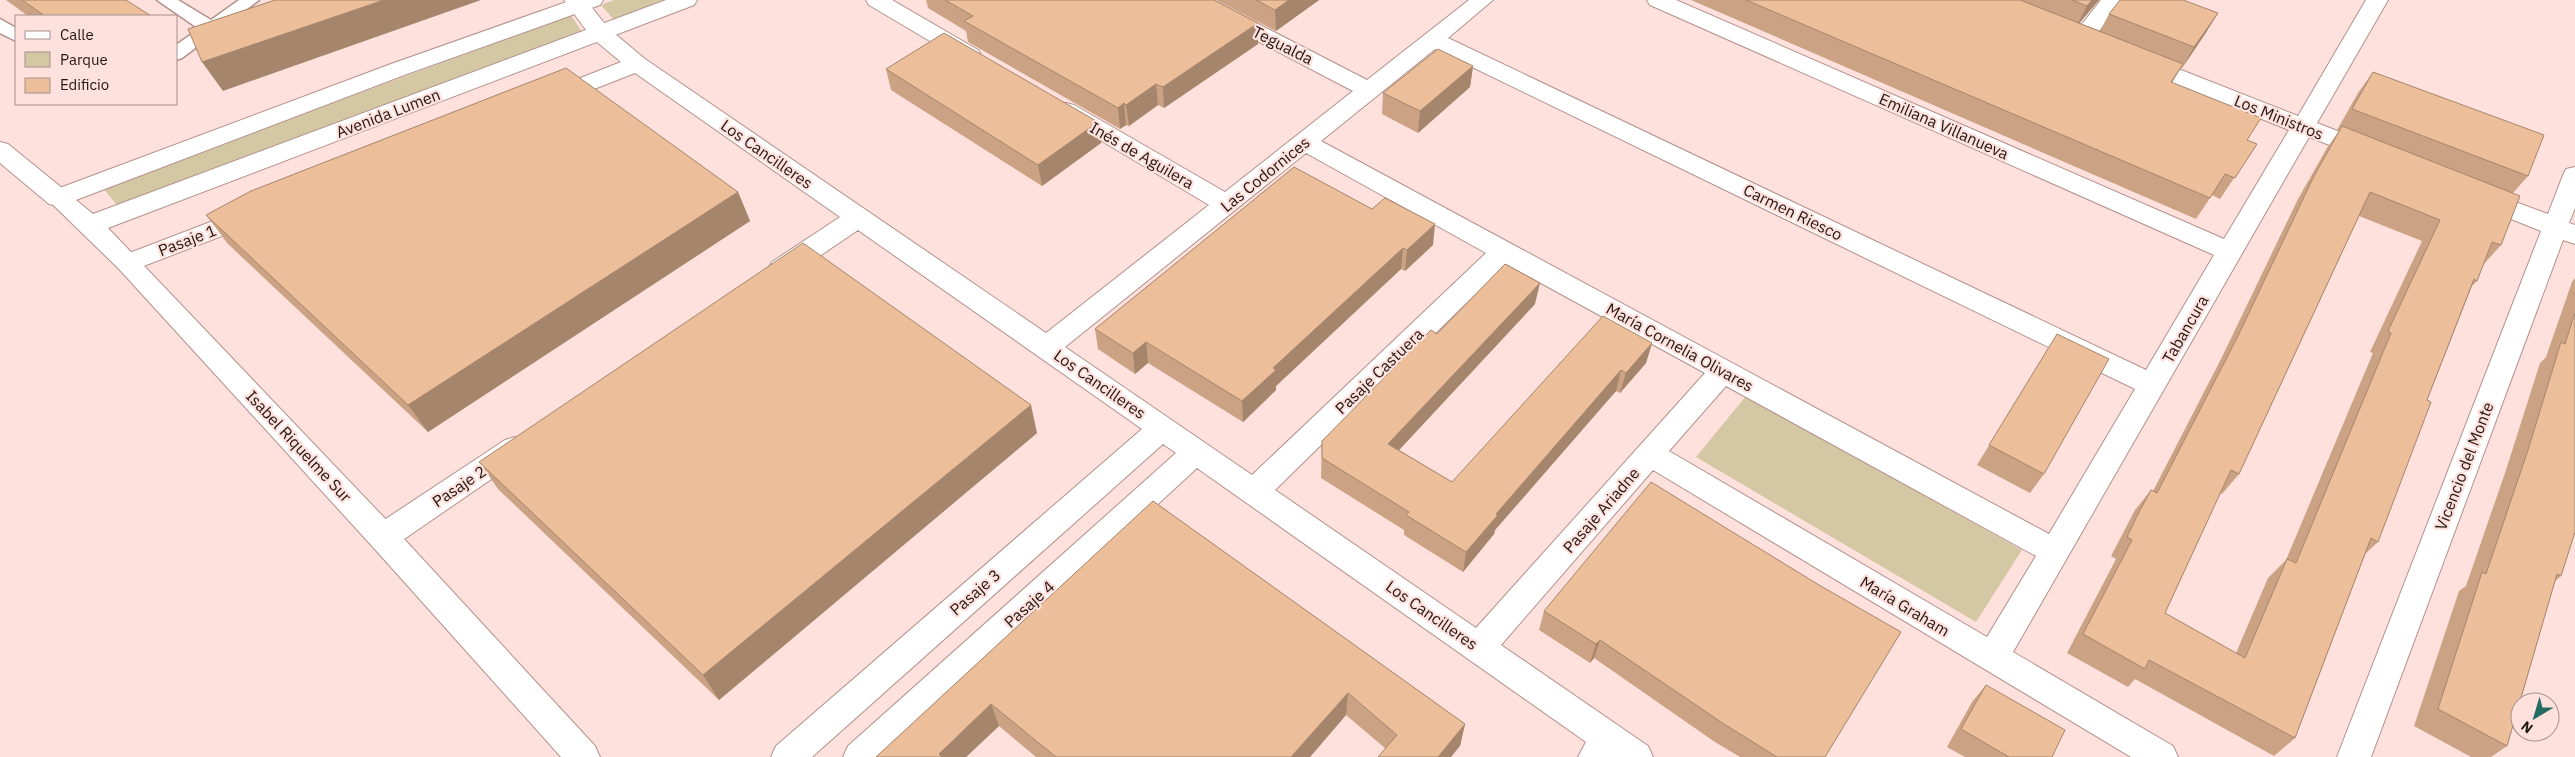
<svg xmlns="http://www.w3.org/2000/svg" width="2575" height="757" font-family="'IBM Plex Sans',sans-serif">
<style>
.green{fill:#d3c7a4}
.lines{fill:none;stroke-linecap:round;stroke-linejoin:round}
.service-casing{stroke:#b2918c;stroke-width:3}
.minor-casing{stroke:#b2918c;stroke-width:2}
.tertiary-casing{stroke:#b2918c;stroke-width:2}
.service{fill:#fff;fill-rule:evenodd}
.minor{fill:#fff;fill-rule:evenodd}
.tertiary{fill:#fff;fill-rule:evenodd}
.wall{fill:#cba384;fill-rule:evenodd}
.shaded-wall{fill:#a5856c}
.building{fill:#ecbe9a;stroke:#a5856c;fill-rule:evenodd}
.labels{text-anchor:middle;stroke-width:4.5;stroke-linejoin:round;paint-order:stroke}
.street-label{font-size:16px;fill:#221614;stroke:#fee1dd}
</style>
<rect width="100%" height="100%" fill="#fee1dd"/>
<path class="green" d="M614,0H668L614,20L601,5Z
M571,15L582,32L117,205L103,188Z
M1746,396L2022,550L1976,622L1696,457Z"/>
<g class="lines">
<defs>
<path id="service" d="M157,0H178L211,20L239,0H259L182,58L176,60V45L199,29Z
M0,19L16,28V41L0,33Z"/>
<path id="minor" d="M564,0H586L608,28L645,59L1046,333L1209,205L1058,115L1054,110L1058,105L1066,103L1074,105L1225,192L1353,91L1188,5L1185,0H1212L1367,80L1469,0H1493L1448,38L2146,370L2214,255L1650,5L1647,0H1676L2224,239L2289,130L2132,67L2129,62L2132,57L2140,55L2148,57L2298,116L2366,0H2388L2317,123L2376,146L2380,152L2376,158L2368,160L2309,137L2013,652L2173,746L2178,757H2131L1653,470L1501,645L1648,746L1653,757H1578L1586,742L1197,468L884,757H843L848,746L1176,453L1163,444L812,757H771L776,746L1142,429L858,230L790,276L781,278L772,276L768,269L772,262L840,217L635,73L561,102L553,104L545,102L542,97L545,92L621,62L592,38ZM1435,49L2135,389L2049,534L1321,141ZM1306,153L1486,253L1252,475L1065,347ZM1506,264L1705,373L1476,628L1275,490ZM1726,386L2036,556L1987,637L1669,451Z
M866,0H892L978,50L981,55L978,60L970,62L962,60L869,5Z
M2101,0H2123L2089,44L2081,46L2073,44L2070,39Z
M0,142L8,144L67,192L70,198L67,204L58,206L49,204L0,163Z
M2575,167V208L2569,223L2575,225V244L2563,240L2371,757H2337L2541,231L2471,203L2468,197L2471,191L2480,189L2548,214L2563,175L2566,169Z
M252,206L261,209L264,215L261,221L128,272L119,269L115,263L119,257Z
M515,437L525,440L529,448L525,456L394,546L383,550L372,546L368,537L372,528L505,440Z"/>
<path id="tertiary" d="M572,0H603L600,5L407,74L76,200L93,214L666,0H697L694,5L108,228L394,528L595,746L600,757H561L372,546L119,269L46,198L49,192L391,64Z"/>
</defs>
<use href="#service" class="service-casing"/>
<use href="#minor" class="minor-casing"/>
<use href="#tertiary" class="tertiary-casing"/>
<use href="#service" class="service"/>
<use href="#minor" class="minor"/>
<use href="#tertiary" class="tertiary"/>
</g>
<path class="wall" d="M6,0H126L151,16H28Z
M926,0H1214L1258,23V44L1164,108L1158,105L1129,126L1126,125L1120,129L968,42L966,31L928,8Z
M1216,0H1319L1276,31Z
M1691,0H2099L2079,23L2100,31L2109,14L2218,13L2205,34L2182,68H2181L2172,83L2247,140L2257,144L2220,199L2212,195L2196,219Z
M1473,66L1470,87L1418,133L1382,114L1383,93Z
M886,69L1098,122L1101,143L1042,186L891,90Z
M2373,72L2528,176L2513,193L2501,245L2483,265L2477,281L2472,286L2427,400L2378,542L2365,554L2295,738L2274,756L2135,679L2128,687L2067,653L2116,559L2111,556L2135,510L2151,490L2153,491L2221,359L2298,199L2327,148L2339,131L2337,130L2358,93ZM2359,216L2422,241L2370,352L2373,353L2286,560L2268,578L2236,653L2165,613L2220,493L2222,494L2239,474Z
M1294,167L1433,245L1405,271L1401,269L1276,386V390L1243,422L1148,363L1135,374L1098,349L1095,329Z
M738,192L750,221L428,432L228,244L206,215Z
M2575,278V532L2561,576L2555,581L2507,746L2491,757H2471L2414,726L2459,591L2466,586L2506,470L2540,363L2546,357L2572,282Z
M1535,304L1399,450L1452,482L1652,343L1646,363L1620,393L1616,391L1495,530L1494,534L1463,572L1404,535V530L1321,478L1322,441L1437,334Z
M2057,334L2044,474L2030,493L1977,465Z
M1037,433L719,700L498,489L479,462Z
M1153,501L1465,724L1460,746L1386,749L1346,715L1310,757H1036L999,726L966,757H876Z
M1544,611L1825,757H1740L1715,742L1594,658L1590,663L1539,630Z
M1986,685L2052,757H1965L1947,747L1972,702Z"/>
<path class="shaded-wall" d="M384,0H481L223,91L202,62Z
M1289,0H1319L1276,31L1275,10Z
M2092,0H2099L2076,27L2087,6Z
M2218,13L2205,34L2182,68L2194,47Z
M1258,23V44L1164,108L1163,87Z
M1473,66L1470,87L1418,133L1420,111Z
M1156,84L1158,105L1129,126L1126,105Z
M1124,103L1126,125L1120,129L1118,108Z
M1098,122L1101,143L1042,186L1038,165Z
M738,192L750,221L428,432L408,405Z
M1435,224L1433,245L1405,271L1407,250Z
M1403,248L1401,269L1276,386V390L1243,422L1242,401L1273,368Z
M1540,283L1535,304L1386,464L1388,444Z
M1146,342L1148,363L1135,374L1133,353Z
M1652,343L1646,363L1620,393L1626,373Z
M1621,370L1616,391L1495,530L1494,534L1463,572L1466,552L1496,514Z
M1031,405L1037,433L719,700L703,675Z
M1600,640L1594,658L1590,663L1596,644Z
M1348,693L1346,715L1310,757H1291Z
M991,704L999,726L966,757H940L939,754Z
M1465,724L1460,746L1451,757H1438Z"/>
<path class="building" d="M22,0H126L151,16H45Z
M275,0H384L202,62L188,29Z
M945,0H1214L1258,23L1163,87L1156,84L1126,105L1124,103L1118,108L964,21L973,16Z
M1256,0H1289L1275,10Z
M1746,0H2020L2183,64L2171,82L2261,118L2247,140L2257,144L2235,178L2225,174L2210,198Z
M2072,0H2092L2087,6Z
M2120,0H2183L2218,13L2194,47L2109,14Z
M944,33L1098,122L1038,165L886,69Z
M1438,49L1473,66L1420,111L1383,93Z
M566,68L738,192L408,405L206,215L251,191Z
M2373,72L2544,135L2528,176L2352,109Z
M2342,126L2520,196L2501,245L2492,242L2477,281L2474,279L2427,400L2431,402L2378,542L2371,538L2295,738L2149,660L2145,669L2083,634L2132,540L2127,537L2138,514L2151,490L2157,493L2237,338L2313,178ZM2370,192L2440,220L2388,331L2391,333L2296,563L2287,559L2245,658L2165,613L2231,470L2239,474Z
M1294,167L1372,209L1385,198L1435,224L1407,250L1403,248L1273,368L1276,370L1242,401L1146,342L1133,353L1095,329Z
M803,243L1031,405L703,675L479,462Z
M1505,264L1540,283L1388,444L1452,482L1603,316L1652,343L1626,373L1621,370L1496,514L1498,515L1466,552L1406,515L1409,512L1322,458V441L1431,330L1437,334Z
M2575,313V532L2561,576L2557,574L2507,746L2438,709L2482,572L2486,574L2528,450L2561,342L2565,344Z
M2057,334L2109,359L2044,474L1989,445Z
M1651,482L1819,585L1901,632L1825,757H1777L1724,724L1600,640L1596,644L1544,611Z
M1153,501L1465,724L1438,757H1378L1397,735L1348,693L1291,757H1056L991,704L939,754L942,757H876Z
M1986,685L2065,730L2052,757H2009L1961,729Z"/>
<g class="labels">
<g class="street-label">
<text transform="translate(1283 45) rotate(27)" y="6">Tegualda</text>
<text transform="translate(388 113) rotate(-21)" y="6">Avenida Lumen</text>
<text transform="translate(2279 117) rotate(22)" y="6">Los Ministros</text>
<text transform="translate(1944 126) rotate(24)" y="6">Emiliana Villanueva</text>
<text transform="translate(767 154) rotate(35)" y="6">Los Cancilleres</text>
<text transform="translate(1142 155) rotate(30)" y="6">Inés de Aguilera</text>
<text transform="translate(1265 174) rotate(-39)" y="6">Las Codornices</text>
<text transform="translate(1793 212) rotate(26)" y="6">Carmen Riesco</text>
<text transform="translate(187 240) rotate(-21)" y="6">Pasaje 1</text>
<text transform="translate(2185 329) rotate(-60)" y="6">Tabancura</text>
<text transform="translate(1680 347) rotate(29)" y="6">María Cornelia Olivares</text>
<text transform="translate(1379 371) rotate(-44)" y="6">Pasaje Castuera</text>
<text transform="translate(1100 384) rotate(35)" y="6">Los Cancilleres</text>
<text transform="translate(299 446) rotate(47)" y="6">Isabel Riquelme Sur</text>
<text transform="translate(2464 466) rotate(-69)" y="6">Vicencio del Monte</text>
<text transform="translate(459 486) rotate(-34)" y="6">Pasaje 2</text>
<text transform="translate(1601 510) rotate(-49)" y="6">Pasaje Ariadne</text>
<text transform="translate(975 592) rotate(-41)" y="6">Pasaje 3</text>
<text transform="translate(1029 604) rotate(-42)" y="6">Pasaje 4</text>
<text transform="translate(1905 606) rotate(31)" y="6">María Graham</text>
<text transform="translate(1432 615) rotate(35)" y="6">Los Cancilleres</text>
</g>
</g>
<rect x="15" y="15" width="162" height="90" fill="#fee1dd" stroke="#a6908d"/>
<rect x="25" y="31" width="25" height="8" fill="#ffffff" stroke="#a6908d"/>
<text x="60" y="40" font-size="15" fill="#221614">Calle</text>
<rect x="25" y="52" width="25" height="15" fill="#d3c7a4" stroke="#a6908d"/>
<text x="60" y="65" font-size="15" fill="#221614">Parque</text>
<rect x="25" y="78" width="25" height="15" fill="#ecbe9a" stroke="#a6908d"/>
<text x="60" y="90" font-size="15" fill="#221614">Edificio</text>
<g transform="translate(2535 717) rotate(218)"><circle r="24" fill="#fee1dd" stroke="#a6908d"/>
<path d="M0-4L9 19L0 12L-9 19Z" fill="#236c63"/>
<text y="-8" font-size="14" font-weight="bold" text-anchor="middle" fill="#221614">N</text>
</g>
</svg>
